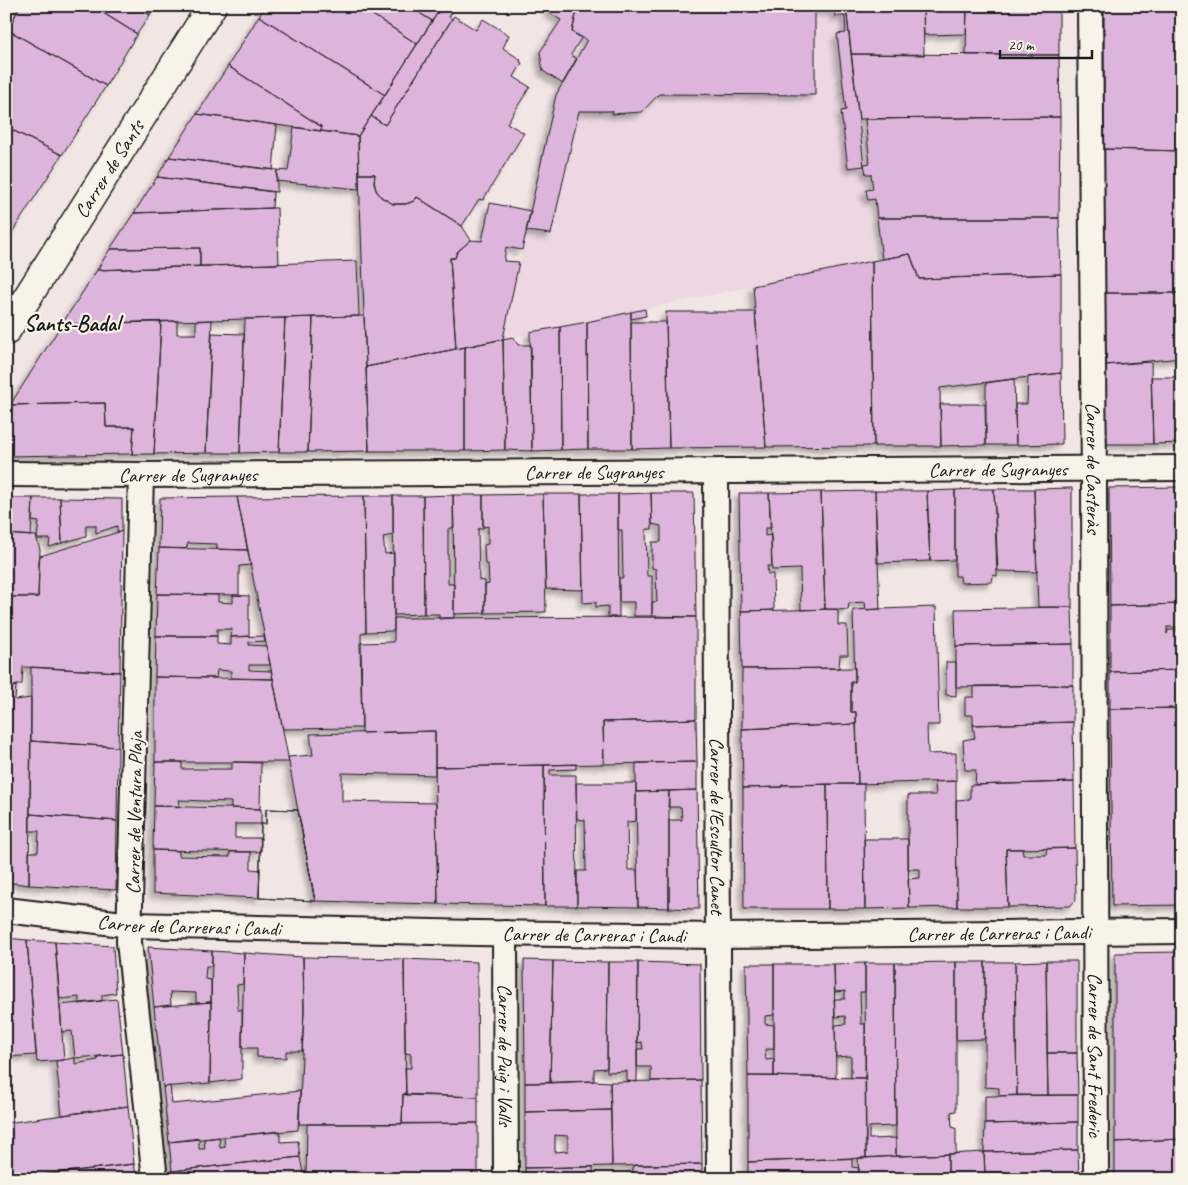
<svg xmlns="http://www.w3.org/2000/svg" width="1188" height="1185" font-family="Caveat,sans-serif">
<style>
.built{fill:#ecd7e2}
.building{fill:#ddb4db;stroke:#1c1c1c;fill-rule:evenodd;filter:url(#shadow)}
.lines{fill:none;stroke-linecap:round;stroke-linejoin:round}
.street-casing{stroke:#1c1c1c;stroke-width:28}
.secondary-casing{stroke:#1c1c1c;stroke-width:31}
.street{stroke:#f7f3e8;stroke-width:24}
.secondary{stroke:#f7f3e8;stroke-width:28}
.labels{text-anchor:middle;stroke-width:4.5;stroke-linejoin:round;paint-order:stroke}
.street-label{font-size:20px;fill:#1c1c1c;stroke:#f7f3e8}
.quarter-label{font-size:22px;font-weight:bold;fill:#1c1c1c;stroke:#f7f3e8}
</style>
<defs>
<filter id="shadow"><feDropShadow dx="-4.5" dy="4.5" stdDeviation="2.5" flood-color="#0004"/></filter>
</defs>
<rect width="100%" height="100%" fill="#f2e6e5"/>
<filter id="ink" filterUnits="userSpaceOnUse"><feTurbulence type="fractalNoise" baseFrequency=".02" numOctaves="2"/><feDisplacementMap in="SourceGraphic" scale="10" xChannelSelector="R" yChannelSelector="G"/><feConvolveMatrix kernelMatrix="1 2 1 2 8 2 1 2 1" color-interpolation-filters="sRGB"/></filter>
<g filter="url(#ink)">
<path class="built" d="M846,6L866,174L872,261L503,339L556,95L587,40L572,32Z"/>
<path class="building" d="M6,6H20L8,30L106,86L62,155L6,127Z
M20,6H92L137,34L106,86L8,30Z
M92,6H136L150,15L137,34Z
M136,6H155L150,15Z
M266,6H359L417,44L385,95L259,16Z
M359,6H409L432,21L417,44Z
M412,6H442L432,21L412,8Z
M442,6H456L449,17L452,19L385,125L371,116Z
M547,6H578L572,32L581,38L571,55L577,59L563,84L543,71L540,52L561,20L548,12L550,8Z
M578,6H846L864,166L848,168L841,111L846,110L837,34L846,33L845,16H835V11L815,10V95L659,94L642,112L612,114L613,111H579L551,234L526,231L556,95L587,40L572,32Z
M846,6H923L924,55L851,54Z
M923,6H967L966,34L924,35Z
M967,6H1059V55H966Z
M1104,6H1182V151L1104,149Z
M259,16L385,95L358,136L320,131L322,127L228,66Z
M454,16L476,30L483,19L509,35L503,48L521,60L520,62L522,63L514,77L530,87L507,123L524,133L483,200L479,199L462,226L417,197L414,201L406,204H393L381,197L376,190L374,182L375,174H359L358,136L371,116L385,125Z
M851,54L1059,55L1060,117L859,119Z
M228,66L322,127L320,131L197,114Z
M197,114L277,125L273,170L169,157Z
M1060,117L1059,218H877L875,199L868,200L866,190L873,189L871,174H866L864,164L870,163L865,119Z
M6,127L62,155L11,234L6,232Z
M294,127L358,136L359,189L276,181L277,170L288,171Z
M1104,149L1182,151V293H1105Z
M169,157L277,170V192L157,177Z
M359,174H375L374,182L376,190L381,197L393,204H406L414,201L417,197L462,226L471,240L457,252L455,258H450L456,349L366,367Z
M157,177L273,192L272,208L134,213Z
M490,203L531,211L522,250L506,247L504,261L519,262L503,339L456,349L450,258H455L457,252L471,240L482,241Z
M272,208H277L279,264L200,266V248L110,249L134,213Z
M877,218H1059L1061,274L919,279L910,254L882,259Z
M200,248V266L97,270L110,249Z
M910,254L919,279L1061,274V373L940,388L941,446H874L872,261Z
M357,261L359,316L62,324L97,270Z
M872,261L874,446L766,447L753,286Z
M1105,293H1182V358L1105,365Z
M645,309L646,316L631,319V312Z
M631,312L632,449H588L587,322Z
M666,312H755L766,447L669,448Z
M364,316L369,451L308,452L313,317Z
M313,317L308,452H279L285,318Z
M285,318L279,452L240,453L245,319Z
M212,320L206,453L154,454L161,322L177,321V334H196V321Z
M161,322L154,454H132L134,427H106L105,403L10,405L62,324Z
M587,322L588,449L561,450L560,327Z
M631,322H666L669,448L632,449Z
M560,327L561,450L532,451L530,332Z
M212,333L244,334L240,453H206Z
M513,337L518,345H531L532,451L505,450L503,339Z
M503,339L505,450L465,451V347Z
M465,347V451H369L366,367Z
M1151,362L1153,444H1107L1105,365Z
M1061,373L1062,444L1016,445L1015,404H1027L1028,377Z
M1151,377H1182V443L1153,444Z
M1014,379L1016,445H986V383Z
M105,403L106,427H134L132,454L6,456V411L10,405Z
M940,404H985L986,445L941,446Z
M1182,487V604L1110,606L1109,488Z
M1072,488V607H1038L1034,489Z
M975,489H994L997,576L993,575L992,582L961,583L960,576H955V490Z
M994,489H1034L1037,572L998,571Z
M955,490V560L930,561L927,491Z
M875,491H927L930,561L877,563Z
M875,491L880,609L866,610L865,602L849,603L848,610L825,609L821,492Z
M821,492L825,609L801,610L800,569L772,570L769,493Z
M651,493H694L696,617L652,616V602H657L656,569L652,568V542H661V526L652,524Z
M651,493L652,529H646L647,576H652V616H634V602H619V578H623L622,530H618V494Z
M739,493H769L771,528H765V536L771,535L772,566H767L768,574H773L774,610L741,611Z
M543,494H581L583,590L546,589Z
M543,494L546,612L485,613V585L489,584L488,564H485L484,545L488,544V526L483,527V495Z
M581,494H618L619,617H608V606L596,607V602L583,603Z
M453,495H483V528L478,529L479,580L485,581V613L454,614Z
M453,495L454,527L448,529V584H454V618L439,619V614H424L423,496Z
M364,496H393V535L383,537L385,554L394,553V631L366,632Z
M364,496L366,632L361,634L362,728L283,729L237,497Z
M393,496H423L424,614L394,615Z
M237,497L248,550L217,549V544L188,543L186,549L159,548L160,498Z
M6,498H33L31,536L6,534Z
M33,498H60L62,543L49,547L50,539H37L39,522L32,521Z
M60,498L122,499V531L117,532V526L96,533V525H86V536L62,543Z
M122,531L120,672L23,667L22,684L6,688V593L9,594V597H38L39,560L40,556Z
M6,534L36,536L40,550L38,597H9V594L6,593Z
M159,548L248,550L251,565L239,566V595L157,594Z
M157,594L218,595V602L233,603V595L249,596V636L231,637L232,629H217V636H156Z
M1182,604V627H1167V634L1168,630H1182V670L1110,672V606Z
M936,607L939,725H927L928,754L956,753V781L858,784L856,712H851V682H855L853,610Z
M1072,607L1073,644L956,646L955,609Z
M838,609V625H847L848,655H840L839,668L742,669L741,611Z
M696,617V719L603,722L604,764L435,767V731L362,733L360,643L394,642V618Z
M156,636H217V644L231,645V637L264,636L265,641L249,642V645L266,646L270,665H249V670L271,671L273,679L231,678V671L217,670L216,678L155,677Z
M1073,644V685L956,687V646Z
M946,662H956V696L946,695Z
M31,667L120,672L118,747L31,741Z
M855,668V682H851V712H856V724L742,729V669Z
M1182,670V708L1110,709V672Z
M155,677L273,679L289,762H155Z
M1073,685V722L973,725V715H965V697H974V686Z
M16,686L15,700L31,698L29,885L6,882V688Z
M1182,708V905L1112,906L1110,709Z
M696,719L697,762L604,764L603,722Z
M1073,722L1074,782L975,785L976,770H965L963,740L975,738L973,725Z
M856,724L858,784L782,785V787L743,788L742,729Z
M435,731V775L342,773V801L436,803L438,904L315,901L288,757L313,755L310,734Z
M31,741L118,747L117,821L30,814Z
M155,762H182V769H232V762L261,763L260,809L231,808V802L179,800L180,806H154Z
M697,762V790L636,792V763Z
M576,764V769L550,770V775H576L577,906H545L544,765Z
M544,765L545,906L438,904L435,767Z
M956,781L957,907L909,908L908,879L920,878V869H908V795H936L935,782Z
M1074,782L1075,848L1006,849L1008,907H957L956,800L970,799V785Z
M576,783H636V821L627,822L628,870H637L638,907L577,906V871H586L585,820L577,819Z
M827,784H864L865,909H828Z
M827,784L828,909H744L743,788L782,787V785Z
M697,790L699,909L669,908V820H682L681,807H668L669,791Z
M669,791V908L638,907L636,792Z
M154,806L261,809V824H235V838H261V852L153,850Z
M266,809L298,810L315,901L259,898L261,824H266Z
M266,809L298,810L315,901L259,898L261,824H266Z
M30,814L117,821L116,890L29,885V852H38L39,831H30Z
M864,839H908L909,908L865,909Z
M1075,848L1076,900L1070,906L1008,907L1006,849H1022L1023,855H1046L1047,849Z
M153,850L179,851V856L230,857V852H251V869L260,870L259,898L153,893Z
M6,938L27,940L36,1055L6,1057Z
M27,940L55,942L64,1060L37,1062Z
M55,942L113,946L116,993L102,995V1001L79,1004V997L60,999Z
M148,947L212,951V966H206L205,979L211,980V1002L196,1003V993L170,992L171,1005L154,1007Z
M212,951L244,953L243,984L237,985L238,1010H242V1079L210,1083Z
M1182,952V1139L1115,1142V953Z
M244,953L303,957L304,1011L302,1051H286V1058L257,1057V1048H242Z
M303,957L404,959L406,1095L403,1094L402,1124H299L304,1011Z
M404,959L477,962L478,1097L406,1095L405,1068H411V1054L405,1053Z
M524,960L553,961L550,1083H525Z
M553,961L608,962L607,1068L594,1069V1081L550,1083Z
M1046,961L1048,1095H1017L1015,962Z
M1046,961H1077V1053H1047Z
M608,962H638L637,1082L627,1081V1071L607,1072Z
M638,962L700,964L701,1080L651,1081V1067H637V1049H643L642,1042L637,1043Z
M956,962V1111L951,1112L952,1127L956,1128V1154L896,1156L895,963Z
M956,962H985V1039L956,1040Z
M985,962H1015L1017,1095L999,1096V1088L985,1087Z
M865,963V992H860L861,1024H865V1078H851V1056L836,1057L835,1025L846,1024L845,1016L835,1017L834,999H845V991L835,992L834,964Z
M865,963H895L896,1126L869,1127V1139L896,1138V1156L866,1158Z
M746,964H774V1015L765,1016V1024L774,1025V1049H765L766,1060L774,1059V1076H748Z
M774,964H834L836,1078L774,1076Z
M117,999L123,1054L75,1058L72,1031L62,1032L60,1005Z
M211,1002L210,1083L163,1087L154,1007Z
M1047,1053H1077L1078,1095H1048Z
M123,1054L128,1106L62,1115L56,1061L75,1058V1064L98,1060L97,1057Z
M748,1076L865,1078L866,1158L748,1162Z
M701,1080L702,1164L612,1166L610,1082Z
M594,1081L610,1082L611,1110L525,1112V1083Z
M170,1086L172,1104L300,1091L298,1130L169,1142L163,1087Z
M403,1094L478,1097V1123L402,1124Z
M1078,1095V1122L985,1124V1096Z
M128,1106L134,1164L6,1179V1123Z
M611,1110L612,1166L525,1168V1112ZM555,1135L568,1136V1151L555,1152Z
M1078,1122V1150L984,1152L985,1124Z
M478,1123V1179H306L307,1124Z
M280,1131V1142L298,1141L300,1157L172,1171L169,1142L199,1138V1149H205L204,1139L219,1137L220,1148L225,1147L224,1137Z
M1182,1139V1179H1115V1142Z
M1078,1150L1079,1179H1003V1172H985L984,1152Z
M984,1152L985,1179H948V1154Z
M948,1154V1179H859L858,1158Z
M300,1157L304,1179H173L172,1171Z
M852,1158V1167L859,1168V1179H748V1162Z
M134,1164L137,1179H6Z
M702,1164V1179H633V1165Z
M593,1167V1179H526L525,1168Z"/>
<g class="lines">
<defs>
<g id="street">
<path id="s1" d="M1090,6L1094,480L1096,1179"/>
<path id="s2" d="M716,472L719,1179"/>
<path id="s3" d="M6,474L141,475L1182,468"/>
<path d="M141,475L129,942L155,1179"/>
<path id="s4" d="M6,910L131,925L476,933L719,936L1182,931"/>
<path id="s5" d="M505,933L506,1179"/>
</g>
<g id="secondary">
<path id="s6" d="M6,331L212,6"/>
</g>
</defs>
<use href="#street" class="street-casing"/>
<use href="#secondary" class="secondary-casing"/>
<use href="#street" class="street"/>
<use href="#secondary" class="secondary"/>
</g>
</g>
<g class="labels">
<g class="street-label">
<text dy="7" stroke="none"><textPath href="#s6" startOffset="192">Carrer de Sants</textPath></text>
<text dy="7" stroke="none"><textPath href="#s1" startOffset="462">Carrer de Casteràs</textPath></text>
<text dy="7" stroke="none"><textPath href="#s3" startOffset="992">Carrer de Sugranyes</textPath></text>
<text dy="7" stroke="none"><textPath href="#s3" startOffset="588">Carrer de Sugranyes</textPath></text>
<text dy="7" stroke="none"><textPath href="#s3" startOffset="182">Carrer de Sugranyes</textPath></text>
<text transform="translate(134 813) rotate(-89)" y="7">Carrer de Ventura Plaja</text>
<text dy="7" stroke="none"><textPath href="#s2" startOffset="354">Carrer de l'Escultor Canet</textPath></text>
<text dy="7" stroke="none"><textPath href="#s4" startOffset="184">Carrer de Carreras i Candi</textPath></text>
<text dy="7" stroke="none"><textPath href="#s4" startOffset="994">Carrer de Carreras i Candi</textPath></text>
<text dy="7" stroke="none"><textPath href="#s4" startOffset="589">Carrer de Carreras i Candi</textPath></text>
<text dy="7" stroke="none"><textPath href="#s1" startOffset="1049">Carrer de Sant Frederic</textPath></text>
<text dy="7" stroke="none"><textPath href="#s5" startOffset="122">Carrer de Puig i Valls</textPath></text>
</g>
<g class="quarter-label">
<text x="72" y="331">Sants-Badal</text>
</g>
</g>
<rect width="1188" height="1185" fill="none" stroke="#f7f3e8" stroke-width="25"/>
<rect x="12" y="12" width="1163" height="1160" fill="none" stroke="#1c1c1c" stroke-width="2" filter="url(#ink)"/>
<path d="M1000 50v8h92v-8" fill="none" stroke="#1c1c1c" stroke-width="2.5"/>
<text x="1008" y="50" font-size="15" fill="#1c1c1c" stroke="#f7f3e8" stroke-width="4" paint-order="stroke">20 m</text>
</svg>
